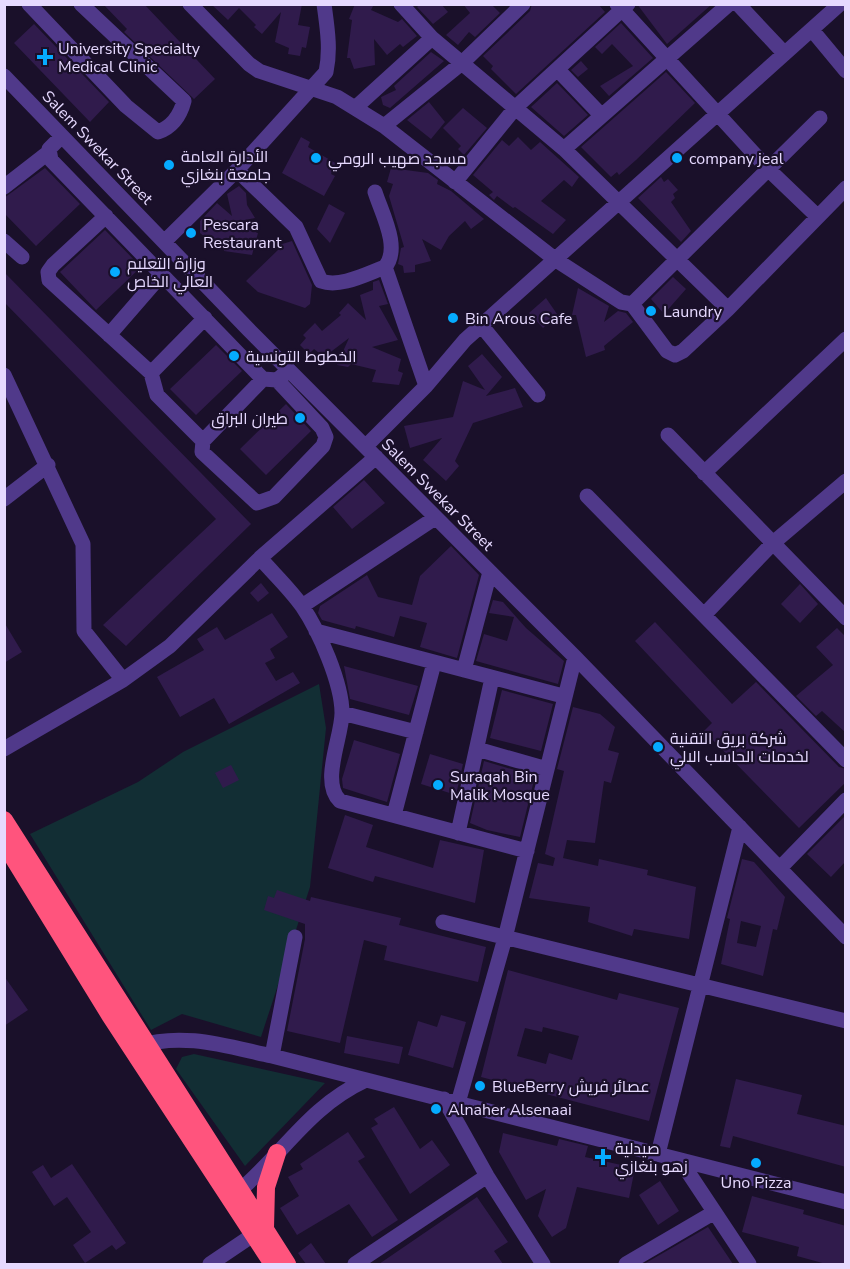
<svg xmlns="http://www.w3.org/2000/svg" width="850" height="1269" font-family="'Nunito Sans',Cairo,sans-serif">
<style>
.green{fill:#122e34}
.building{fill:#301b4c;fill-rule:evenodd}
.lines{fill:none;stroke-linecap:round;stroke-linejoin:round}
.minor{stroke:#50398a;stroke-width:15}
.highway{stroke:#ff547d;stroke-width:18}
.poi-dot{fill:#05abff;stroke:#1a102a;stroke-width:2}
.labels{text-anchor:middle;stroke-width:4.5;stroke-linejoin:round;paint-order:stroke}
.poi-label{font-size:16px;fill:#e6d9ff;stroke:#1a102a;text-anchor:start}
.street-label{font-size:16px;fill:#e6d9ff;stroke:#1a102a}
</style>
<rect width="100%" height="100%" fill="#1a102a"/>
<path class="green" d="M319,684L326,728L310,887L261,1037L182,1014L151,1030L30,834L138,782L183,752Z
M194,1054L325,1083L245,1166L176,1069L182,1057Z"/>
<path class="building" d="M103,4H144L215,79L194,99L124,32L127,29Z
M211,4H302L298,25L310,27L306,48L302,47L300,56L288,54L289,48L275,42L281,12L262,34L254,27L256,25L239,8L228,20Z
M355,4H374L371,10L398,22L402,19L417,36L403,47L400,44L387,55L374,39L375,65L354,69L350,58H347L352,20L349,19Z
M420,4H441L448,12L433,24L417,7Z
M463,4H491L500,13L475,37L469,32L458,45L446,35L470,13Z
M532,4H598L605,12L516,94L491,69L493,66L483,56L530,11Z
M637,4H712L667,44Z
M621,23L653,58L609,96L600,86L633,66L612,44L602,54L595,47Z
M34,24L109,102L90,122L14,43Z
M431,52L444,61L390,108L383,105L381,97L396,90L394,86Z
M581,61L588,69L578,77L571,70Z
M666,72L695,103L636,160L619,175L617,172L611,177L581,147Z
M557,83L588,115L564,136L531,107Z
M429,102L445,122L431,139L407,120Z
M463,108L487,128L464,155L458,149L461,146L443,128Z
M301,137L310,142L308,147L337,164L331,174L335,176L324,196L282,173Z
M518,137L531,150L540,142L579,177L572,187L564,180L541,201L566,220L553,234L515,207L513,208L497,196L494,200L489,195L493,192L473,175L502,140L509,146Z
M45,168L80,204L36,246L4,213V198Z
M391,168L428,173L438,180L437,184L451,191L484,219L471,229L465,221L449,236L441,250L422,239L431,261L415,265V272L404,273L403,266L398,264L401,248L404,247L389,196L393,184L387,182Z
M661,177L664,182L668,179L678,190L673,194L675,198L671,202L691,231L681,242L638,198Z
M239,186L246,193L247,205L255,218L230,223L258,233L252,255L224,251L227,243L211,242L200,233V221L217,203L232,216L227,194Z
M329,204L345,213L330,243L317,229Z
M105,230L141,267L96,310L60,272Z
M292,241L312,285L310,304L305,308L258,292L246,281L280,248L279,245Z
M4,272L251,524L126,646L103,625L216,519L4,302Z
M673,277L686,289L664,314L651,299Z
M379,280L388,304L379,306L398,340L372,347L401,359L398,371L403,373L399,385L372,382L376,370L351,364L348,367L337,365L349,338L324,357L314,349L309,354L300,345L306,338L303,335L315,323L322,331L341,315L339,313L348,303L366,320L360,295L373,290V282Z
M578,288L609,306L604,322L618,311L626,313L633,322L604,346L605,350L586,357L576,315H572Z
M546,298L557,314L543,328L529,313Z
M216,345L242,371L196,415L170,389Z
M482,354L502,377L486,396L515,388L523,407L473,423L455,461L459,466L446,481L423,460L442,438L410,448L404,426L453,417L463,381L485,390L468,366Z
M286,404L311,431L266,475L240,449Z
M364,480L385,503L352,529L333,507Z
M451,546L479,575L457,658L420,647L427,623L400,616L394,637L356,626L355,629L322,620L318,613L320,606L367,575L378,597L412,605L420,576Z
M261,583L269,593L258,602L250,593Z
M800,584L818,604L800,623L781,604Z
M493,600L503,602L526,628L564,661L558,684L476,661L484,634L507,641L514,617L489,613Z
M272,613L288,637L270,649L275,658L265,663L276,681L293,672L300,683L229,724L214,698L180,717L157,677L204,650L197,639L217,627L225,640Z
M4,622L22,652L4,663Z
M655,622L732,704L756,682L839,767L846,769V782L799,828L704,731L712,723L635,641Z
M837,628L846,637V733L822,711L816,716L796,696L833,665L816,647Z
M344,666L418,686L409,715L350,699Z
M502,690L553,704L541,751L490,738Z
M573,707L600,714L615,727L608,750L619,753L611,783L604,781L595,843L567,840L563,858L598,866L599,859L648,870L647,875L696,887L689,939L634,929L632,936L588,922L590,907L529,898L538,863L553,866L555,858L545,854L564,771L557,769Z
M354,740L400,754L387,802L343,788L342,779Z
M430,754L463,764L456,795L421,784Z
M484,761L535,776L520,837L487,830L470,823Z
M231,765L239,780L223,788L215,773Z
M345,815L373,825L366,847L433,868L440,840L484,850L475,903L375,876L373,882L328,868Z
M846,815V861L831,877L807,854Z
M742,859L754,862L785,897L777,930L773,929L763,976L721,964L730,919L727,918ZM741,921L761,926L756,947L737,943Z
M277,890L310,901L311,897L401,918L399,925L486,947L478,982L384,960L387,946L364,940L340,1043L287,1031L305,939V924L264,910L268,896L274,898Z
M508,970L617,1000L619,993L679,1008L649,1121L481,1077ZM543,1027L579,1036L572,1060L549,1053L546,1064L517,1056L525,1028L542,1032Z
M4,976L28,1010L4,1026Z
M441,1015L466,1022L453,1068L408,1055L418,1021L437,1027Z
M347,1036L403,1047L399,1064L344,1053Z
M736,1079L802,1095L797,1114L846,1126V1167L733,1136L730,1148L720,1146Z
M394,1107L420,1149L432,1140L450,1165L410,1194L371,1128L378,1124L374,1119Z
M348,1132L365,1157L358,1161L398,1220L372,1237L349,1204L297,1235L280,1208L299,1196L288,1177L303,1169L300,1164Z
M503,1133L557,1146L559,1139L588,1146L585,1157L635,1168L629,1198L577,1187L566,1228L552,1237L538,1216L546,1189L526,1200L499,1152Z
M72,1164L126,1243L116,1250L112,1245L85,1263L73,1245L91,1232L67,1197L54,1206L32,1172L43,1165L51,1178Z
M660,1181L679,1211L658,1225L639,1195Z
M752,1196L804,1210L803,1214L846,1226V1264H826L797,1256L799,1247L742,1232Z
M477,1197L508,1242L494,1251L503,1264H379Z
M708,1227L733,1264H644Z
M311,1243L326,1264H306L298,1253Z"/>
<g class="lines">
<path class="minor" d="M29,4L126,106L158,132C172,127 180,116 184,101L81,4
M190,4L249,64L259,71L337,97L384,126L556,260L621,302L632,304L820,118
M401,4L432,38L564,149L728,309L846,188
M617,4L769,170L817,216
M738,4L783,52
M812,30L846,71
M558,70L601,115
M4,76L248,329L575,657L846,937
M355,108L432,38
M384,126L462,63L523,4
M62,136L49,149L51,160L259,375L263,379L277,380L289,370
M564,149L729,4
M237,170L296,227L321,281C340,288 366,274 385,267
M455,182L516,107L628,4
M4,187L49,152
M375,192C382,214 401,248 385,267L426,386
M106,216L53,265L48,272L49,280L151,373L205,318
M4,241L22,257
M165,241L237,170L326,72C331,49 327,27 324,4
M632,304L667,351L675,355L683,351L728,309
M481,325L538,395
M109,335L162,274
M151,373L157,395L203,441
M4,375L83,544L84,631L123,680
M263,379L203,441L202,452L257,503L274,497L323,446L326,437L322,428L277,380
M668,435L846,618
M366,446L426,386L465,340L840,4
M704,473L846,339
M587,496L846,760
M4,499L48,465
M260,558C274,574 290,589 302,606C319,631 342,683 342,713C342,737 320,782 340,801L527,851
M302,606L435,518
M705,614L773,543L846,481
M316,631L563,696
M464,670L490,572
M342,713L416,732
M4,749L123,680L170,646L260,558L376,457
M477,749L547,769
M394,815L434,663
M458,833L492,678
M780,868L846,800
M443,922L846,1021
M138,1046C184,1032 225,1046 272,1056L846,1202
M272,1056L295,937
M444,1099L487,1176L543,1264
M458,1103L505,938L575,657
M658,1154L740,827
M680,1160L749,1264
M232,1197C282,1157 306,1108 366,1080
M210,1264L253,1235
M355,1264L487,1176
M626,1264L713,1213"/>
<path class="highway" d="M4,820L287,1264
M5,844L110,1015L273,1264
M265,1228L266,1187L277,1153"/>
</g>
<g class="poi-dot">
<path d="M42 48h6v6h6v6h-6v6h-6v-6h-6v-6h6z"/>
<circle cx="316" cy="158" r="6"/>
<circle cx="677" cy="158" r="6"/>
<circle cx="169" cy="165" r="6"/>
<circle cx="191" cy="233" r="6"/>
<circle cx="115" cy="272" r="6"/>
<circle cx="651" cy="311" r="6"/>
<circle cx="453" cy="318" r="6"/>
<circle cx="234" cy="356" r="6"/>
<circle cx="300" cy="418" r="6"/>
<circle cx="658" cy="747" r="6"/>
<circle cx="438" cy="785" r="6"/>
<circle cx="480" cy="1086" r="6"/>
<circle cx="436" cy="1109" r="6"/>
<path d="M600 1148h6v6h6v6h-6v6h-6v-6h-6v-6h6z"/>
<circle cx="756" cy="1163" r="6"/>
</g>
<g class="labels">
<g class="poi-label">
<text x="58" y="54">University Specialty<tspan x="58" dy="18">Medical Clinic</tspan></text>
<text x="181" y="162">الأدارة العامة<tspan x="181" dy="18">جامعة بنغازي</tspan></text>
<text x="328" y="164">مسجد صهيب الرومي</text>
<text x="689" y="164">company jeal</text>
<text x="203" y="230">Pescara<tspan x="203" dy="18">Restaurant</tspan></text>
<text x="127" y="269">وزارة التعليم<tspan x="127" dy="18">العالي الخاص</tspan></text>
<text x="663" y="317">Laundry</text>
<text x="465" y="324">Bin Arous Cafe</text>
<text x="246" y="362">الخطوط التونسية</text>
<text x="288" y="424" text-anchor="end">طيران البراق</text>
<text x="670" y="744">شركة بريق التقنية<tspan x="670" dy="18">لخدمات الحاسب الالي</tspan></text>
<text x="450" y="782">Suraqah Bin<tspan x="450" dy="18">Malik Mosque</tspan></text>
<text x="492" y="1092">BlueBerry عصائر فريش</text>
<text x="448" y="1115">Alnaher Alsenaai</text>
<text x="615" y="1154">صيدلية<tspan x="615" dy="18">زهو بنغازي</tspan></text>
<text x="756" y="1188" text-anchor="middle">Uno Pizza</text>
</g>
<g class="street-label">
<text transform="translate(98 147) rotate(46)" y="6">Salem Swekar Street</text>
<text transform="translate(438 494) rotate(45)" y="6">Salem Swekar Street</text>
</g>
</g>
<rect width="850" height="1269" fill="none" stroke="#e6d9ff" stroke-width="12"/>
</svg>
